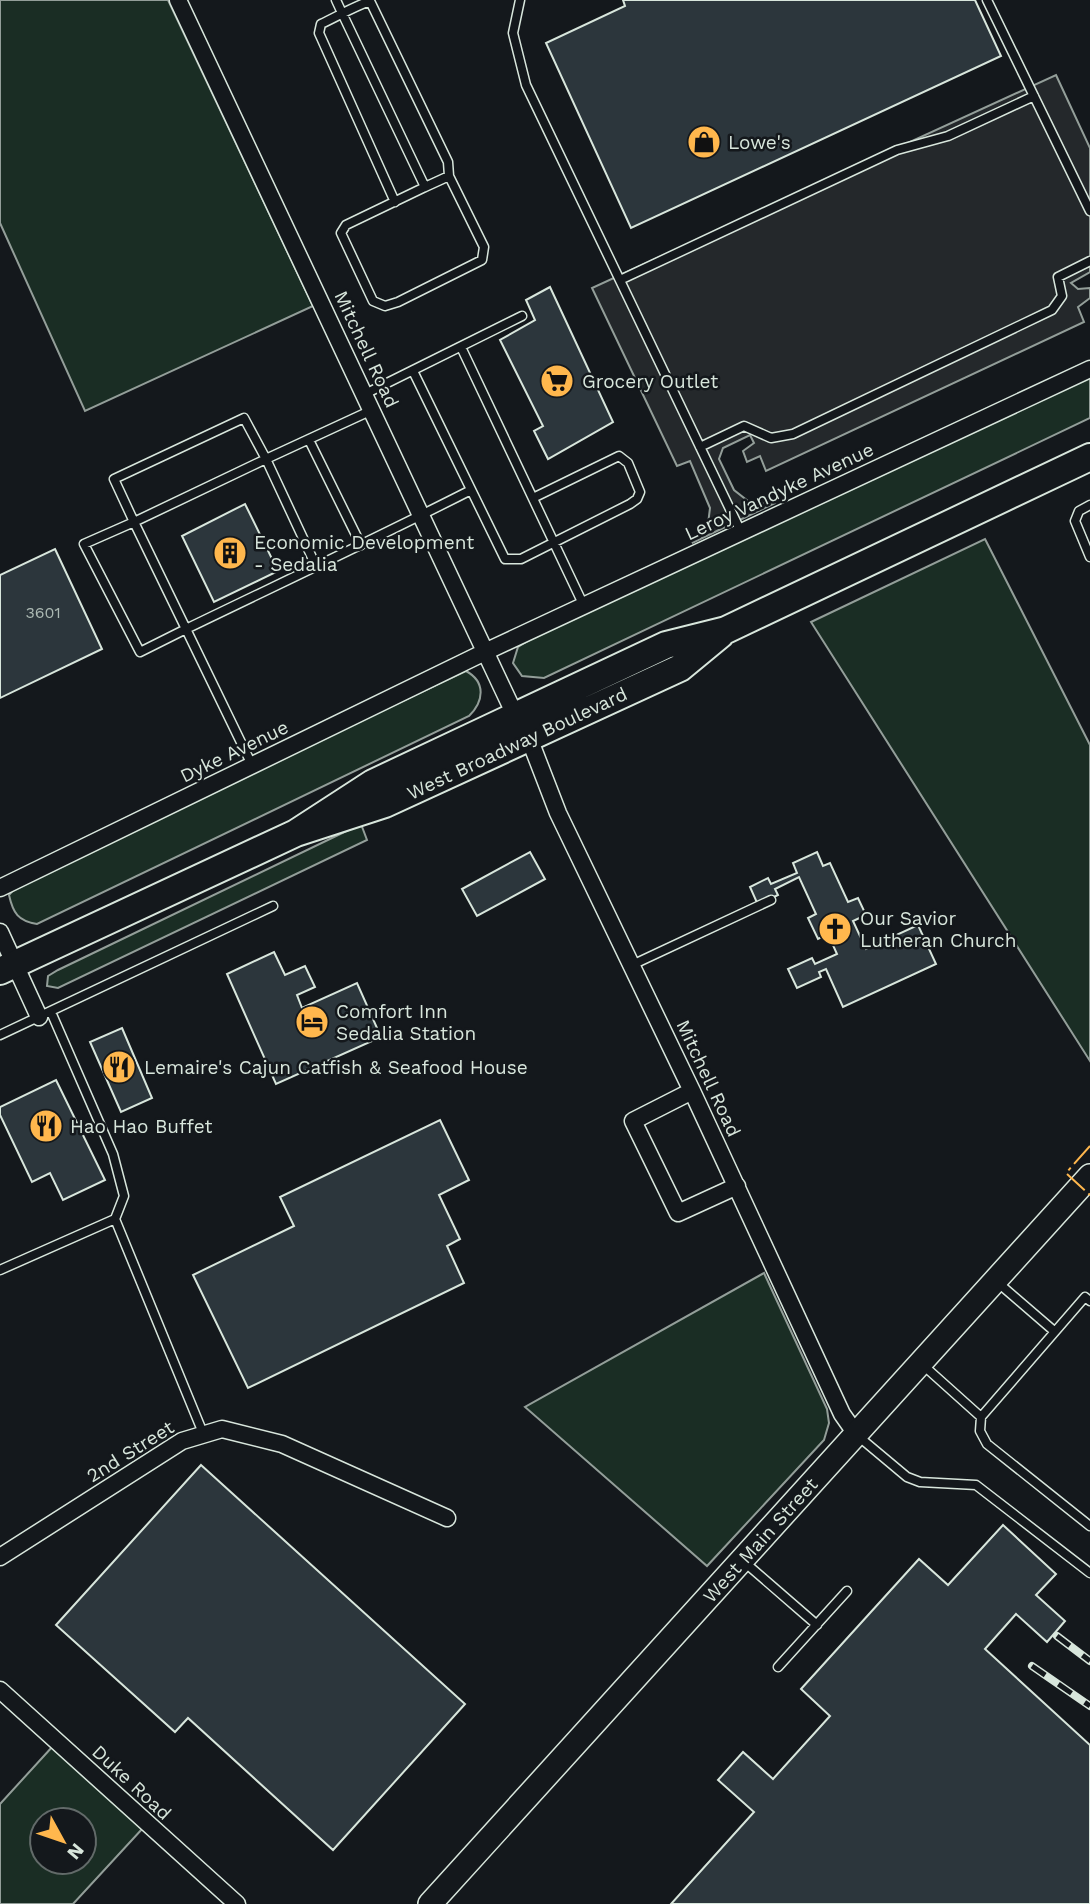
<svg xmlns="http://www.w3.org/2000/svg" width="1090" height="1904" font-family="'Work Sans',sans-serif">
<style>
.green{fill:#1a2d24;stroke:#939e99;stroke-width:2;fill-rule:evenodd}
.parking{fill:#24282b;stroke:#939e99;stroke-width:2}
.building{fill:#2c363c;stroke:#d8e6dc;stroke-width:2}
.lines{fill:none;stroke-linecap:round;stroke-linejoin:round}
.service-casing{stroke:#d8e6dc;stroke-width:11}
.minor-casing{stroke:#d8e6dc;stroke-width:19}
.secondary-casing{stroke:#d8e6dc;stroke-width:26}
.trunk-casing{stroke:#d8e6dc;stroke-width:30}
.service{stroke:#14181c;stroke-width:8}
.minor{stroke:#14181c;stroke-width:16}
.secondary{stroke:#14181c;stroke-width:23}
.trunk{stroke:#14181c;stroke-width:26}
.rail-casing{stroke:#d8e6dc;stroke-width:8}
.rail{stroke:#14181c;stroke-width:5;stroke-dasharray:16;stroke-linecap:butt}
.power{stroke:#ffb74d;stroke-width:2;stroke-dasharray:24 5 3.5 5;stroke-linecap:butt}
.labels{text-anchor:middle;stroke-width:5;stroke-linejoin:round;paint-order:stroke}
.number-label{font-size:16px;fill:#adbab4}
.poi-label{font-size:19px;fill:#d8e6dc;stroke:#14181c;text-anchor:start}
.street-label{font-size:19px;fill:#d8e6dc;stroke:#14181c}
</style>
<rect width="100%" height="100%" fill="#14181c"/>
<path class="green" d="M0,0H168L313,306L85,411L0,223Z
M1090,372V418L544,678L522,676L513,663L518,647L534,637Z
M985,539L1090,745V1061L811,622Z
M466,671C486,682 484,701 469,716L37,924C18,921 13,913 9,895L21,881Z
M361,824L367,840L58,988L47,986L48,976L58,970Z
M764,1273L827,1409L829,1423L824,1440L707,1566L525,1407Z
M53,1746L143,1828L73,1904H0V1804ZM42,1820H84V1862H42Z"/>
<path class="parking" d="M1056,75L1090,148V272L1071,283L1078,289L1090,288V298L1078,307L1084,322L766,471L760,456L747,462L743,451L754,443L750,435L723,448L719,459L734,490L748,501L773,504L692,543L708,524L710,508L690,461L677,466L592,288Z"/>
<path class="building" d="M623,0H975L1001,56L631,228L546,43L625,6Z
M550,287L613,422L548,459L534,431L543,426L500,340L535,320L526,300Z
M245,504L278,571L214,602L182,536Z
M55,549L102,649L0,698V575Z
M530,852L545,879L477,916L462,889Z
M817,852L823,866L830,863L848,902L858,898L866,915L853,921L866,949L918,925L936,964L843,1007L826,969L819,972L821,977L797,988L788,969L812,958L815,964L837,954L828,934L818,939L808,918L816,914L799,877L775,889L778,895L758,905L750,887L768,878L771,884L797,873L793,863Z
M274,952L285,975L305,966L315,987L297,995L302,1008L357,983L381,1037L276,1084L227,974Z
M122,1028L152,1098L121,1112L90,1042Z
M56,1080L105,1180L63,1200L50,1173L32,1182L0,1115V1107Z
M440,1120L469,1180L439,1195L460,1239L447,1246L464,1283L248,1388L193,1275L294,1226L280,1197Z
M201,1465L465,1704L333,1850L188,1718L175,1732L56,1625Z
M1003,1525L1056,1574L1036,1595L1065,1621L1047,1642L1016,1614L985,1649L1090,1745V1904H671L754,1812L718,1780L743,1752L773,1779L830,1716L801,1689L919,1559L948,1585Z"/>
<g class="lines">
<defs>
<path id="service" d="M336,0L342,13L425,187L346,225L341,233L373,301L385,306L398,302L482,260L484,247L449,176L448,162L370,1C353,7 338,16 321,24L319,33L395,202
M520,0L513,33L526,85L741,532
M987,0L1090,211
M425,187L449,176
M620,280L897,150L948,136L1034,96
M461,347L584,606
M413,371L505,559H521L630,504L637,499L640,492L628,463L619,456L533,498
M365,394L522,316
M309,440L361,545
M700,447L744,426L771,438L793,434L1052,310L1062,296L1058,277L1090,261
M1090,505L1079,511L1075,521L1090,557
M316,566L266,459L134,522L186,629C281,583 377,538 471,490
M252,765L186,629L140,652L84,544L134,522L114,479L244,418L266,459L372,410
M632,965L771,900
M51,1012L113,1154L124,1196L115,1219
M0,1035L273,906
M0,1270L115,1219L203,1433
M996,1281L1054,1331
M923,1365L981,1417L980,1431L987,1444L1090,1526
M981,1417L1085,1297L1090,1301
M858,1436L907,1477L920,1482L976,1485L1090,1573
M742,1560L817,1625
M778,1667L847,1591"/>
<path id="minor" d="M178,0L516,717
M529,738L558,813L692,1091L842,1414L856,1434
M0,888L487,651L1090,369
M0,932L39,1017
M692,1091L633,1121L678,1213L737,1186
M0,1557L182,1441L222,1429L282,1444L447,1518
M0,1690L237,1904"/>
<path id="secondary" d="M430,1904L1090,1176"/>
<path id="trunk" d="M296,833L373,783L666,645L726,630L1090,457
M0,971L296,833L385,804L680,668L720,635"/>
</defs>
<use href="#service" class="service-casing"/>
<use href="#minor" class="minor-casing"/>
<use href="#secondary" class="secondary-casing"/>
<use href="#trunk" class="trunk-casing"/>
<use href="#service" class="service"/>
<use href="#minor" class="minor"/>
<use href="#secondary" class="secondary"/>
<use href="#trunk" class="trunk"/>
<defs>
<path id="rail" d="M1057,1636L1090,1661
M1032,1666L1090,1706"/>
</defs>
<use href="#rail" class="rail-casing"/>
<use href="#rail" class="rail"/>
<path class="power" d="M1090,1146L1066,1173L1090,1195"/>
</g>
<defs>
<symbol id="shop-disc" viewBox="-11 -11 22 22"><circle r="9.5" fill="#ffb74d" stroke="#14181c"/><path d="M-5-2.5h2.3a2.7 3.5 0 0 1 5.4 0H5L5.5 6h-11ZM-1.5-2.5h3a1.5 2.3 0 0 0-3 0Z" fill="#111"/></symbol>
<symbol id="supermarket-disc" viewBox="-11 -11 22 22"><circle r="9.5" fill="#ffb74d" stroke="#14181c"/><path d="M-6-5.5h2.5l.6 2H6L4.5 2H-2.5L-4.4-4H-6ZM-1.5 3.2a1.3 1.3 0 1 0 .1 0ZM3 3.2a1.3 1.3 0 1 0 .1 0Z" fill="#111"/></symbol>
<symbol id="building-disc" viewBox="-11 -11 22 22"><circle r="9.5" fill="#ffb74d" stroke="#14181c"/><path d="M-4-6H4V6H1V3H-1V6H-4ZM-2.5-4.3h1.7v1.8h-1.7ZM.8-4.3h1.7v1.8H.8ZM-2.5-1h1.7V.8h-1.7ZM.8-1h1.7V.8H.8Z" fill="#111"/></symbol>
<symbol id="church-disc" viewBox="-11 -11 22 22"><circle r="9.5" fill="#ffb74d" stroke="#14181c"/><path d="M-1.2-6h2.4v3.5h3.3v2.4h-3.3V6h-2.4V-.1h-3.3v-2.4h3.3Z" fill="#111"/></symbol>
<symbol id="hotel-disc" viewBox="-11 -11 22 22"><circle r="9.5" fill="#ffb74d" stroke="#14181c"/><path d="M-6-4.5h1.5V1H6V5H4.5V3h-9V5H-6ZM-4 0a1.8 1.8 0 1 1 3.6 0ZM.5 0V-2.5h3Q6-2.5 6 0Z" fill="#111"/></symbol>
<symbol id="restaurant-disc" viewBox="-11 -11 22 22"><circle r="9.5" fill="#ffb74d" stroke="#14181c"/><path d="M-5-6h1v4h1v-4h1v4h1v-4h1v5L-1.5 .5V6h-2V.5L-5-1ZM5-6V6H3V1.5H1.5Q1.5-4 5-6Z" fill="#111"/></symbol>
</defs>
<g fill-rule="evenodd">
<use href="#shop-disc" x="685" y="123" width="38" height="38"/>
<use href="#supermarket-disc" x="538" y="362" width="38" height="38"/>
<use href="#building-disc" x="211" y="534" width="38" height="38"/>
<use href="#church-disc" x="816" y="910" width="38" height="38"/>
<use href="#hotel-disc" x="293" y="1003" width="38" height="38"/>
<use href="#restaurant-disc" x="100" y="1048" width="38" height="38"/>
<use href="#restaurant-disc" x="27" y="1107" width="38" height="38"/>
</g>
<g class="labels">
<g class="number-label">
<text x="43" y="618">3601</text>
</g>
<g class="poi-label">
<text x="728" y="149">Lowe's</text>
<text x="582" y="388">Grocery Outlet</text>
<text x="254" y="549">Economic Development<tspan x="254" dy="22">- Sedalia</tspan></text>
<text x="860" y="925">Our Savior<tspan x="860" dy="22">Lutheran Church</tspan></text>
<text x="336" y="1018">Comfort Inn<tspan x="336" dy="22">Sedalia Station</tspan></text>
<text x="144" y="1074">Lemaire's Cajun Catfish &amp; Seafood House</text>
<text x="70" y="1133">Hao Hao Buffet</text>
</g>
<g class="street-label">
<text transform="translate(367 349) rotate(65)" y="7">Mitchell Road</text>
<text transform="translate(779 491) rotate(-25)" y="7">Leroy Vandyke Avenue</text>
<text transform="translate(517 743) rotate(-25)" y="7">West Broadway Boulevard</text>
<text transform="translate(234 751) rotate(-26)" y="7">Dyke Avenue</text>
<text transform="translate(709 1078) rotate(65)" y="7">Mitchell Road</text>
<text transform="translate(130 1451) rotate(-32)" y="7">2nd Street</text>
<text transform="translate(760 1540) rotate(-48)" y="7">West Main Street</text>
<text transform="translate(132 1782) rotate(43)" y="7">Duke Road</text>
</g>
</g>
<g transform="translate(63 1841) rotate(130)"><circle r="33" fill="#14181c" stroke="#626a69" stroke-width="2"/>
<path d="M0-5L12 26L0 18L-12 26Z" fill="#ffb74d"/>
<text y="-10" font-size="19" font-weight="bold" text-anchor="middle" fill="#d8e6dc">N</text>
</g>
</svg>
